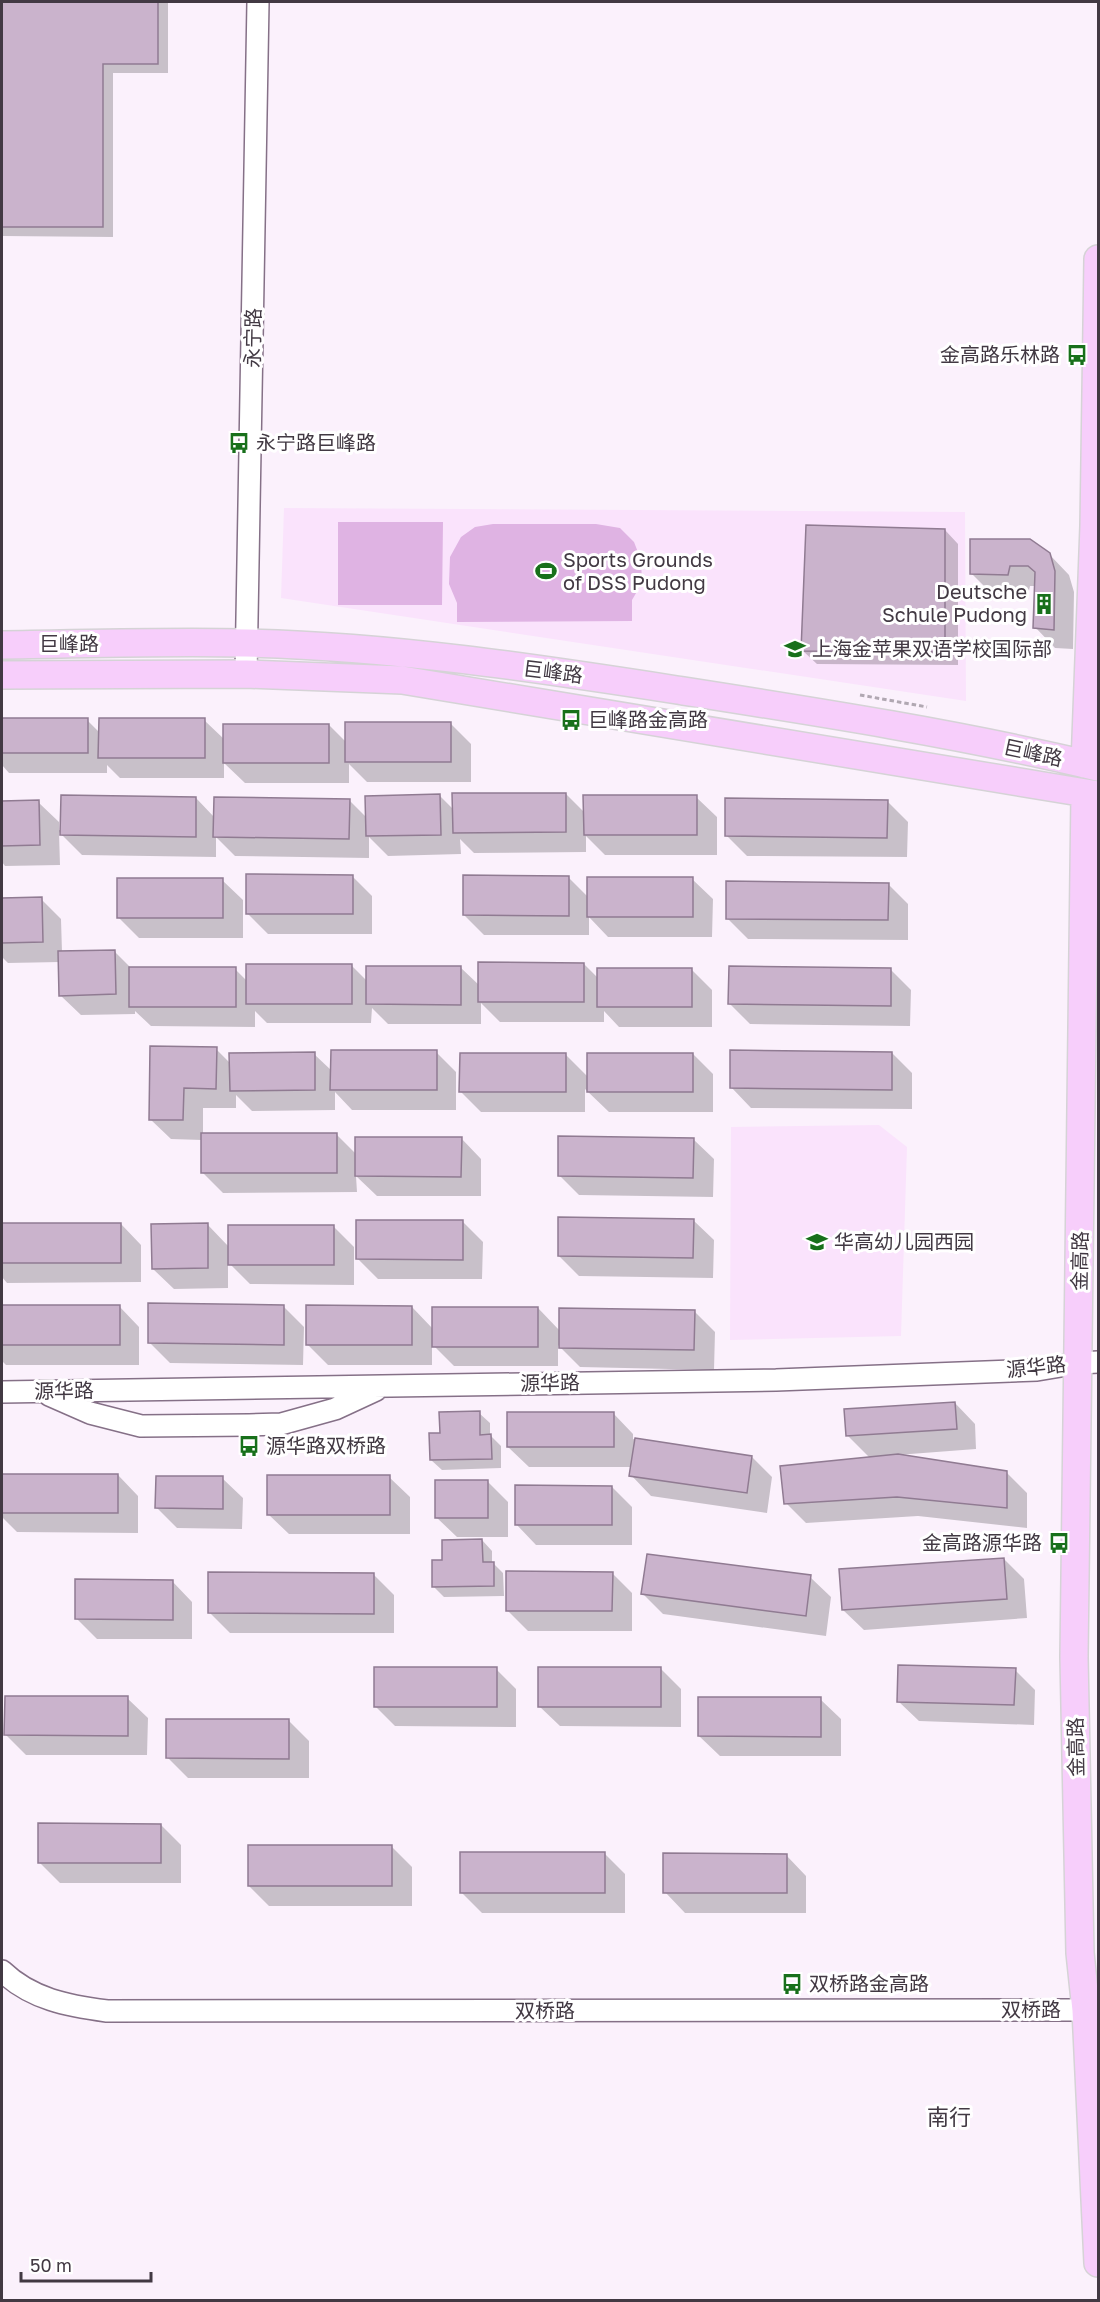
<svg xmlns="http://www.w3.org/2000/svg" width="1100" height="2302" font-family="'Golos Text','Noto Sans SC',sans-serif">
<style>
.built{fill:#fae3fc}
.green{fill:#dfb3e3}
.shadow{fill:#0003}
.building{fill:#cab3cc;stroke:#907b92;stroke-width:1.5}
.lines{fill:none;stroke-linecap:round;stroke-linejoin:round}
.minor-casing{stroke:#857087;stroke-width:24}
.major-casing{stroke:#d5d3d6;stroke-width:30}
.path{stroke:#b1a8b2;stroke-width:3;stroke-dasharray:4.5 3;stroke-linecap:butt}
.minor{stroke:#fff;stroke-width:21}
.major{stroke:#f7cefb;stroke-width:27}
.labels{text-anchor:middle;stroke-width:6;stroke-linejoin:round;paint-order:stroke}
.street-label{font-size:20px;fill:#423943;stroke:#fff}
.poi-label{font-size:20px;fill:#423943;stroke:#fff;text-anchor:start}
.quarter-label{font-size:22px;fill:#423943;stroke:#fff}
</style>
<rect width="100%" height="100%" fill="#fbf1fc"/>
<path class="built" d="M284,508L965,512L966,701L281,598Z
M879,1125L907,1147L901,1336L730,1340L731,1127Z"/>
<path class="green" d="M338,522H443L442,605H338Z
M493,524H596L620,528L634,542L641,560L642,583L632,600V621L457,622V603L449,584L450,557L461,537L475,527Z"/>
<path class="shadow" d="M2,2H168V73H113V237L2,236Z
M945,530L958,544V665L817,664L803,651Z
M1049,554L1069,575L1074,592L1073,649L1055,648L1035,627L1036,586H1030L1028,595L992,594L971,573Z
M2,720H87L100,733L204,720L225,740L329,725L347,743L451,724L471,744V782H367L349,764V783H245L224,763V778H120L107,765V773H9L2,765Z
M566,794L585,813L696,797L717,817V855H605L586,836V852L474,853L460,839L461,854L388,856L369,837V858L235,856L216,837V857L82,855L59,832L60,865L5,866L2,862V803L38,802L59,822V830H62L196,798L215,818L349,800L367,818L440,796L454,810Z
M887,801L908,822L907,857L747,856L726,835Z
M352,876L372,896V934H268L248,914Z
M568,877L588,897L692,879L713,899L712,937H608L589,917V935H484L464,915Z
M222,880L243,900V938H139L118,917Z
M888,884L908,904V940L748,939L727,918Z
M41,899L61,919L62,952L114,951L131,968L235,969L247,981L351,965L368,982L460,967L480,986L584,964L599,979L692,970L712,990V1027H619L604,1011V1022H500L481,1003V1024H388L372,1008L371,1023H267L255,1011V1027L151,1026L135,1011V1014L81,1015L60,995V962L8,963L2,957V900Z
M891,970L911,990L910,1026L750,1024L730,1004Z
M216,1049L231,1064L314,1054L332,1071L436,1052L456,1072V1110H352L335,1092V1110L252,1111L236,1095V1108H203V1135L336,1134L357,1155L461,1138L481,1159V1196H377L356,1176L357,1192L223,1193L203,1173L202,1140L171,1139L150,1119Z
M892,1053L912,1073V1109L751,1108L731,1087Z
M565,1054L588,1077L693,1054L713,1074V1112H609L585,1089V1112H481L461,1092Z
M693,1139L714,1159L713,1197L579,1195L559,1175Z
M693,1220L714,1240L713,1278L579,1276L559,1256Z
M462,1221L483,1242L482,1279H378L358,1259Z
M121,1224L141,1245V1282L7,1283L2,1277V1225Z
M207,1224L229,1247L334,1227L354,1247V1285L250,1284L228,1262V1288L174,1289L153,1269Z
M119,1306L139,1327V1365H6L2,1361V1307Z
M283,1306L304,1327L303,1365L170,1363L149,1342Z
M412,1307L433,1329L538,1308L560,1331L694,1311L715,1332L714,1370L580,1367L558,1345V1366H454L432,1344V1365H328L307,1344Z
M955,1403L975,1424L976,1449L897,1455L1006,1472L1027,1493V1528L918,1516L806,1523L786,1503L870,1458L847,1435Z
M479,1413L490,1423V1435L501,1446V1468L442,1470L431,1460L441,1434Z
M613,1413L633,1434V1439L752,1457L772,1477L767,1513L651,1496L631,1475L632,1467H529L508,1447Z
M2,1475H118L138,1496V1533L17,1532L2,1517Z
M389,1477L410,1497V1534H289L268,1514Z
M222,1478L243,1498L242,1529L177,1528L157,1508Z
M488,1482L508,1502V1537H457L436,1517Z
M612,1487L632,1507V1545H536L516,1524Z
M482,1540L492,1551V1562L503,1573L504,1596L444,1597L434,1587L444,1561Z
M1004,1559L1024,1579L1027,1618L864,1630L843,1610Z
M612,1573L632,1593V1631H528L508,1611Z
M373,1574L394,1595V1633H230L210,1613Z
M810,1577L831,1597L826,1636L663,1614L643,1594Z
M172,1581L192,1602V1639H97L76,1618Z
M496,1669L516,1689V1727L395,1726L375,1706Z
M661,1669L681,1689V1727L560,1726L539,1706Z
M1015,1670L1035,1690L1034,1725L919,1721L898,1701Z
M127,1698L148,1718L147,1755H26L6,1735Z
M820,1699L841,1719V1756H720L699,1736Z
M289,1721L309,1741V1778H188L168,1758Z
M161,1825L181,1845V1883H60L39,1862Z
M392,1847L412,1867V1906H269L249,1886Z
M605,1854L625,1874V1913H482L462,1893Z
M786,1855L806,1876V1913H685L665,1892Z"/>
<path class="building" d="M2,2H158V64H103V227H2Z
M806,525L945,529V652L801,651Z
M970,539H1030L1050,553L1055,571L1054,630L1033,628L1035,572L1028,566H1010L1008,575L970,574Z
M2,718H88V753H2Z
M99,718H205V758H98Z
M345,722H451V762H345Z
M223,724H329V763H223Z
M452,793H566V832L453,833Z
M440,794L441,835L366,836L365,796Z
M61,795L196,797V837L60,835Z
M583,795H697V835H584Z
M214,797L350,799L349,839L213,837Z
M725,798L888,800L887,838L725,836Z
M39,800L40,845L2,846V801Z
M246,874L353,875V914H246Z
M463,875L569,876V916L463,915Z
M587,877H693V917H587Z
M117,878H223V918H117Z
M726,881L889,883L888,920L726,919Z
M42,897L43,942L2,943V898Z
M115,950L116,994L59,996L58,951Z
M478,962L584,963V1002H478Z
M246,964H352V1004H246Z
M366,966H461V1005L366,1004Z
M729,966L891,968V1006L728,1004Z
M129,967H236V1007H129Z
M597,968H692V1007H597Z
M150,1046L217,1047L216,1089L184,1088L183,1120H149Z
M331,1050H437V1090H330Z
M730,1050L892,1052V1090L730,1088Z
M315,1052V1090L230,1091L229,1053Z
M460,1053H566V1092H459Z
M587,1053H693V1092H587Z
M201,1133H337V1173H201Z
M558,1136L694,1138L693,1178L558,1176Z
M355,1137H462L461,1177L355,1176Z
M558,1217L694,1219L693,1258L558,1256Z
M356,1220H463V1260L356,1259Z
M2,1223H121V1263H2Z
M208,1223V1268L152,1269L151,1224Z
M228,1225H334V1265H228Z
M148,1303L284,1305V1345L148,1343Z
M2,1305H120V1345H2Z
M306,1305L412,1306V1345H306Z
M432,1307H538V1347H432Z
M559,1308L695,1310L694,1350L559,1348Z
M955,1402L957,1429L846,1436L844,1409Z
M480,1411V1435L491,1434L492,1459L430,1460L429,1433H440L439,1412Z
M507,1412H614V1447H507Z
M635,1438L752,1456L747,1493L629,1476Z
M898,1454L1007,1471V1508L897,1497L784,1504L780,1466Z
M2,1474H118V1513H2Z
M267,1475H390V1515H267Z
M156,1476H223V1509L155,1508Z
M435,1480H488V1518H435Z
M515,1485L612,1486V1525H515Z
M482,1539L483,1562H494V1586L432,1587V1560H442V1540Z
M647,1554L811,1575L806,1616L641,1594Z
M1004,1558L1007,1599L842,1610L839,1569Z
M506,1571L613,1572L612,1611H506Z
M208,1572L374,1573V1614L208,1613Z
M75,1579L173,1580V1620L75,1619Z
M898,1665L1016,1668L1014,1705L897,1702Z
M374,1667H497V1707H374Z
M538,1667H661V1707H538Z
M5,1696H128V1736L4,1735Z
M698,1697H821V1737L698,1736Z
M166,1719H289V1759L166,1758Z
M38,1823L161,1824V1863H38Z
M248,1845H392V1886H248Z
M460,1852H605V1893H460Z
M663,1853L787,1854V1893H663Z"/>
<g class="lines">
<defs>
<path id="minor" d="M246,674L258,2
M2,1392L776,1380L1037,1370L1079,1363L1098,1362
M49,1395L90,1413L141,1426L249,1425L281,1424L335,1409L376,1390
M2,1971C31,1999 68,2006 107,2011L1098,2010"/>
<path id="major" d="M2,645C83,644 165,641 246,643C390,646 535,668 677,690C818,712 960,734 1098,767
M2,675L246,674L402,680L1098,795
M1085,764L1094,526L1098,259
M1085,793L1074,1657L1080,1953L1086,2010L1098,2263"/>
</defs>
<use href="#minor" class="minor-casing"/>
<use href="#major" class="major-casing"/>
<path class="path" d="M860,695L927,707"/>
<use href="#minor" class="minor"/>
<use href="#major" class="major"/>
</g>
<defs>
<symbol id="bus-bare" viewBox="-9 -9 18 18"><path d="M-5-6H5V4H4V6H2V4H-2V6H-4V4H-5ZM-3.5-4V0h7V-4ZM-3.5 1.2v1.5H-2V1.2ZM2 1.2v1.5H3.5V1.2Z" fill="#18701b" stroke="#fff" stroke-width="2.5" paint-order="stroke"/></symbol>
<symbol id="stadium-bare" viewBox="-9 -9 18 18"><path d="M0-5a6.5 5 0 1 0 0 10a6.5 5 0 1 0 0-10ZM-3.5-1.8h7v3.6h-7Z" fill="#18701b" stroke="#fff" stroke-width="2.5" paint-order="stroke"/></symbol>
<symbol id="building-bare" viewBox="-9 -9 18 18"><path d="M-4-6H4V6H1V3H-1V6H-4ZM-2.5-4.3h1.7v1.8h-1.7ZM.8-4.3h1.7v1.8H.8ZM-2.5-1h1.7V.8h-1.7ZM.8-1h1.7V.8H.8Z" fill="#18701b" stroke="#fff" stroke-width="2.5" paint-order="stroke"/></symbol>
<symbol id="school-bare" viewBox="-9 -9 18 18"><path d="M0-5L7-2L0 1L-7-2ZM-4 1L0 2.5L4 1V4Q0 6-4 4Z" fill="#18701b" stroke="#fff" stroke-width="2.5" paint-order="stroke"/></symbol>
</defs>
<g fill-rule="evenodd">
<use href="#bus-bare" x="1062" y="340" width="30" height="30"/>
<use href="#bus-bare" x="224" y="428" width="30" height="30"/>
<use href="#stadium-bare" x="531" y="556" width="30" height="30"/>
<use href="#building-bare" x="1029" y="589" width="30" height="30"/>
<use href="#school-bare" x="780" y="634" width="30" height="30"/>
<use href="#bus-bare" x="556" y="705" width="30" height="30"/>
<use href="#school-bare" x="802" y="1227" width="30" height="30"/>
<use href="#bus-bare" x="234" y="1431" width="30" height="30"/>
<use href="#bus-bare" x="1044" y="1528" width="30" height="30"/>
<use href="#bus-bare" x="777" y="1969" width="30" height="30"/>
</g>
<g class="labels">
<g class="street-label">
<text transform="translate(253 338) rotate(-89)" y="7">永宁路</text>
<text x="69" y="651">巨峰路</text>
<text transform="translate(553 672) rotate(7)" y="7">巨峰路</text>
<text transform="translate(1033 753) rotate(12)" y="7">巨峰路</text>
<text transform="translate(1080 1261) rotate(-89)" y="7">金高路</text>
<text transform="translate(1036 1367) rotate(-6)" y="7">源华路</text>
<text transform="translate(550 1383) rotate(-1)" y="7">源华路</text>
<text transform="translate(64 1391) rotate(-1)" y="7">源华路</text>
<text transform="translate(1076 1747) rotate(-91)" y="7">金高路</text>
<text x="1031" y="2017">双桥路</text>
<text x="545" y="2018">双桥路</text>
</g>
<g class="poi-label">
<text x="1060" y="362" text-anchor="end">金高路乐林路</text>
<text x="256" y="450">永宁路巨峰路</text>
<text x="563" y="567">Sports Grounds<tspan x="563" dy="23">of DSS Pudong</tspan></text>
<text x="1027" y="599" text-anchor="end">Deutsche<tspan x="1027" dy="23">Schule Pudong</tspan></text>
<text x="812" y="656">上海金苹果双语学校国际部</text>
<text x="588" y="727">巨峰路金高路</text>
<text x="834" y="1249">华高幼儿园西园</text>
<text x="266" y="1453">源华路双桥路</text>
<text x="1042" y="1550" text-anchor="end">金高路源华路</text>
<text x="809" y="1991">双桥路金高路</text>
</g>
<g class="quarter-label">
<text x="949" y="2125">南行</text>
</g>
</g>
<rect width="1100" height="2302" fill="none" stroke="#423943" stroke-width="6"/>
<path d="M21 2272v9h130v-9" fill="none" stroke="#423943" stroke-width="3"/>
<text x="30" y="2272" font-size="18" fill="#423943" stroke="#ffffff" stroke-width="4.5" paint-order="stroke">50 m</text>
</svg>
